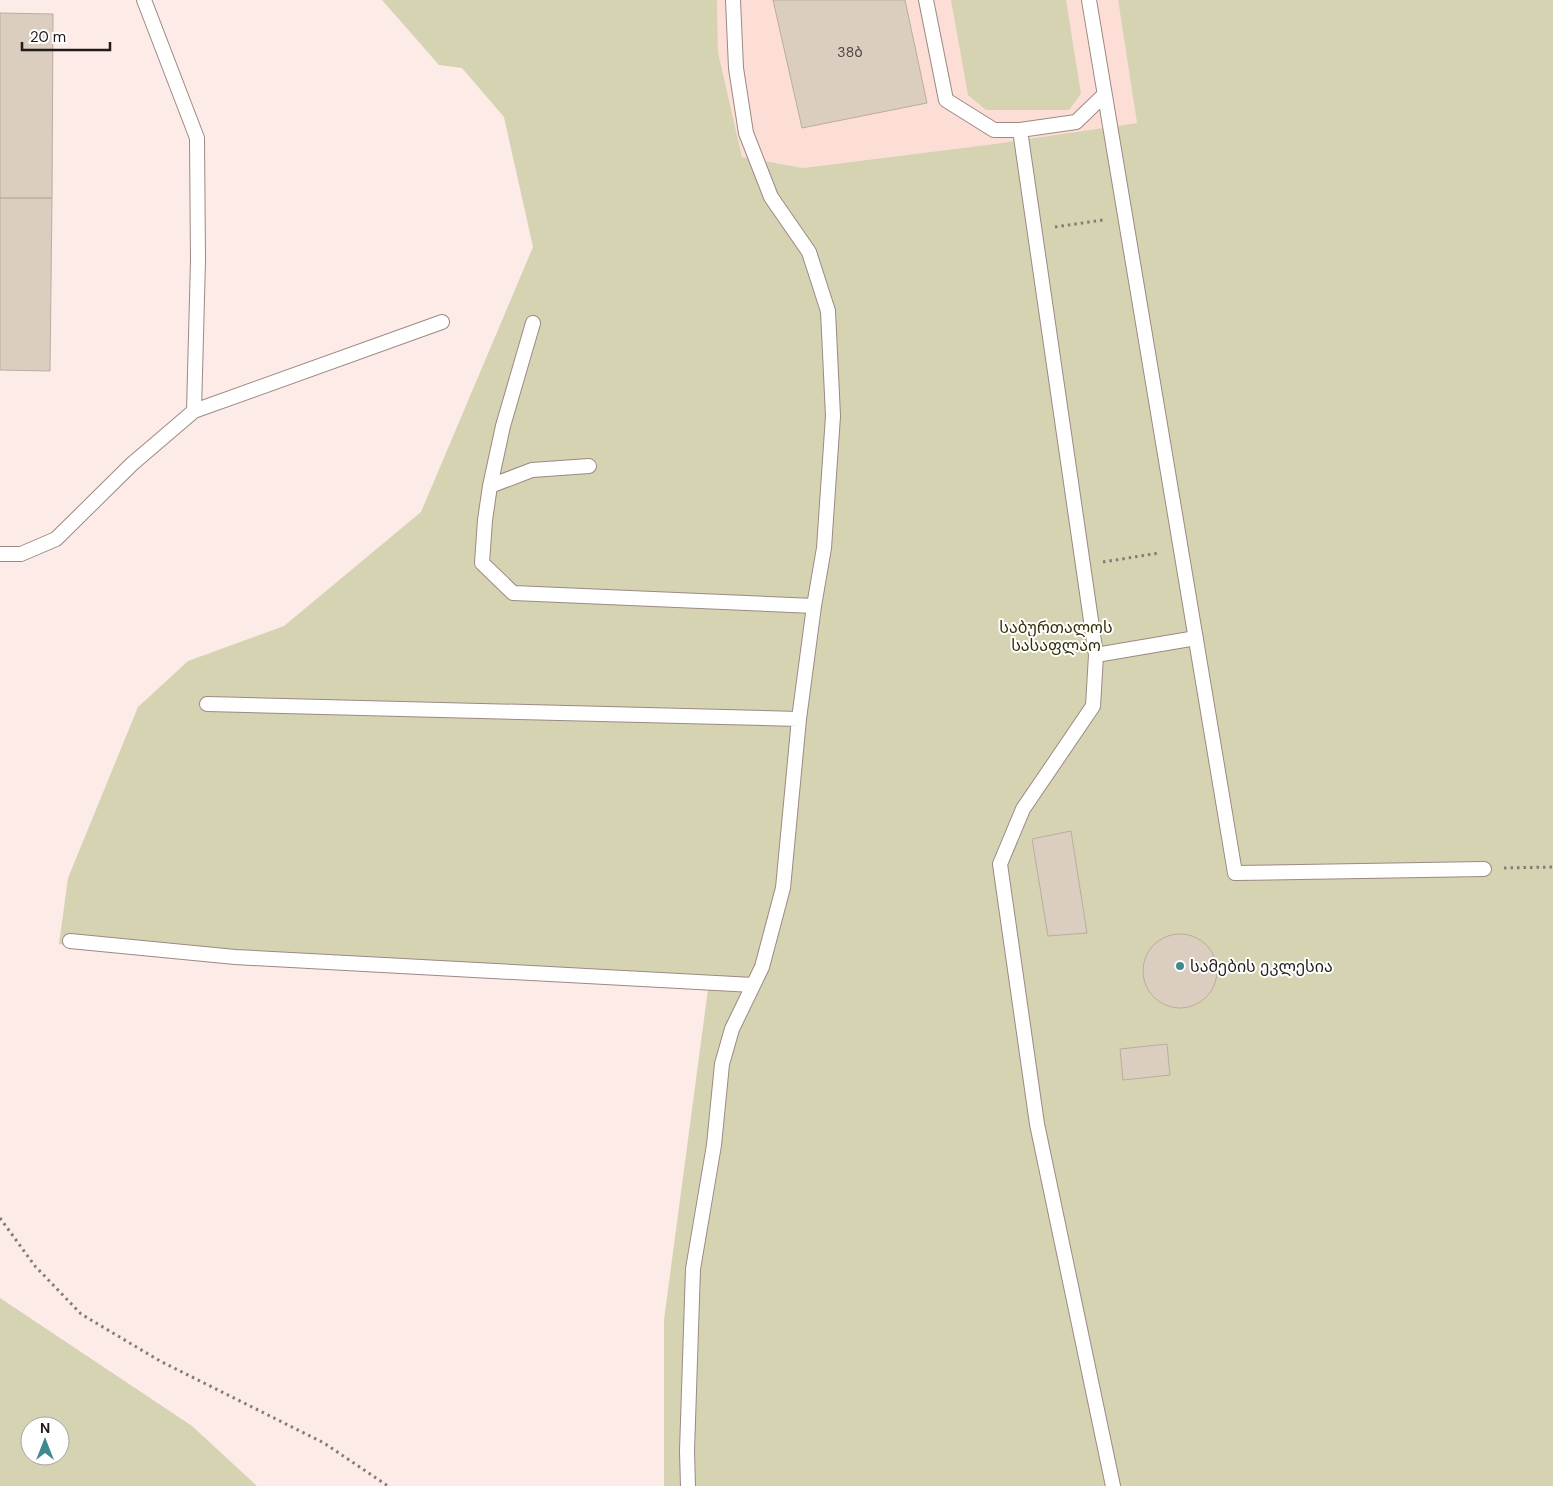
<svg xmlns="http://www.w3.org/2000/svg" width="1553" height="1486" font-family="'DM Sans','Noto Sans Georgian',sans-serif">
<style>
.built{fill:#fcded6}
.green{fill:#d6d3b3;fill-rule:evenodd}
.building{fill:#dbcec0;stroke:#baad9f}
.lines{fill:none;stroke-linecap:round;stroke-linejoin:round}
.lane-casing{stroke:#9c8983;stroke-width:16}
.path{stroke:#877b78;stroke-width:3;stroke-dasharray:2.5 4;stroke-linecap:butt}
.lane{stroke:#fff;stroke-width:14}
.poi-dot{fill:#418990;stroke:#fff;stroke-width:2}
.labels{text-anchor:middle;stroke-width:4;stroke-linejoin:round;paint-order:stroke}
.number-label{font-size:14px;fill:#514843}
.park-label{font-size:16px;fill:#342f03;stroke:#fff}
.poi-label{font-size:16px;fill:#231b19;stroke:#fff;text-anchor:start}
</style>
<rect width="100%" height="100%" fill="#fcebe7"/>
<path class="built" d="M717,0H1118L1137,123L994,144L803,168L742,157L718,52Z"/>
<path class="green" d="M382,0H717L718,52L742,157L803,168L994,144L1137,123L1118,0H1553V1486H664V1320L708,989L246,963L59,944L68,878L138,707L188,661L284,626L421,512L533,247L504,117L462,68L439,65Z
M951,0H1066L1081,94L1069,110H986L968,95Z
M0,1298L192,1426L257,1486H0ZM30,1426H60V1456H30Z"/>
<path class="building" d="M773,0H905L927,103L802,128Z
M0,13L53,14L52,198H0Z
M0,198H52L50,371L0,370Z
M1071,831L1087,933L1048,936L1032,839Z
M1143 971a37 37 0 1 1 74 0a37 37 0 1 1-74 0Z
M1167,1044L1170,1075L1123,1080L1120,1049Z"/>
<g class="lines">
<defs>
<path id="lane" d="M926,0L946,100L994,130H1020L1076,122L1104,95
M1089,0L1235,873L1484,869
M1020,130L1096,655L1093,706L1023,809L1000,864L1037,1124L1113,1486
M194,411L442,322
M589,466L532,470L490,486L485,520L482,563L513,593L814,606
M490,486L503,426L533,323
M0,554H21L56,539L132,464L194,411L198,260L197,138L144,0
M1096,655L1196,638
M207,704L799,719
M70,941L235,957L753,985
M688,1486L687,1451L693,1269L714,1145L722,1064L732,1029L762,967L783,888L799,719L814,606L824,548L833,416L828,311L809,252L771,197L746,133L736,68L733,0"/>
</defs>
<use href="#lane" class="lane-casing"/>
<path class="path" d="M1055,227L1103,220
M1103,562L1159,553
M1504,868L1553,867
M0,1218L35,1266L81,1314L160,1361L324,1443L388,1486"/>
<use href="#lane" class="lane"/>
</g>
<circle class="poi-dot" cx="1180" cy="966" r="5"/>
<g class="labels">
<g class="number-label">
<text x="850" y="57">38ბ</text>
</g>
<g class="park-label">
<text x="1056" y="633">საბურთალოს<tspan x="1056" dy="18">სასაფლაო</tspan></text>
</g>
<g class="poi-label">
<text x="1190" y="972">სამების ეკლესია</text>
</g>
</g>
<g transform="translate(45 1441)"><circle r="24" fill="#ffffff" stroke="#a7a4a3"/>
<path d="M0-4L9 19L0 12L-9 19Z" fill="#418990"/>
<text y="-8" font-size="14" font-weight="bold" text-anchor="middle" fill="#231b19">N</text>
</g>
<path d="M22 42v8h88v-8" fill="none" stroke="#231b19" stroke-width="2.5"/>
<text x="30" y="42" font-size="15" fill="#231b19" stroke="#ffffff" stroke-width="4" paint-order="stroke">20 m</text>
</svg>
